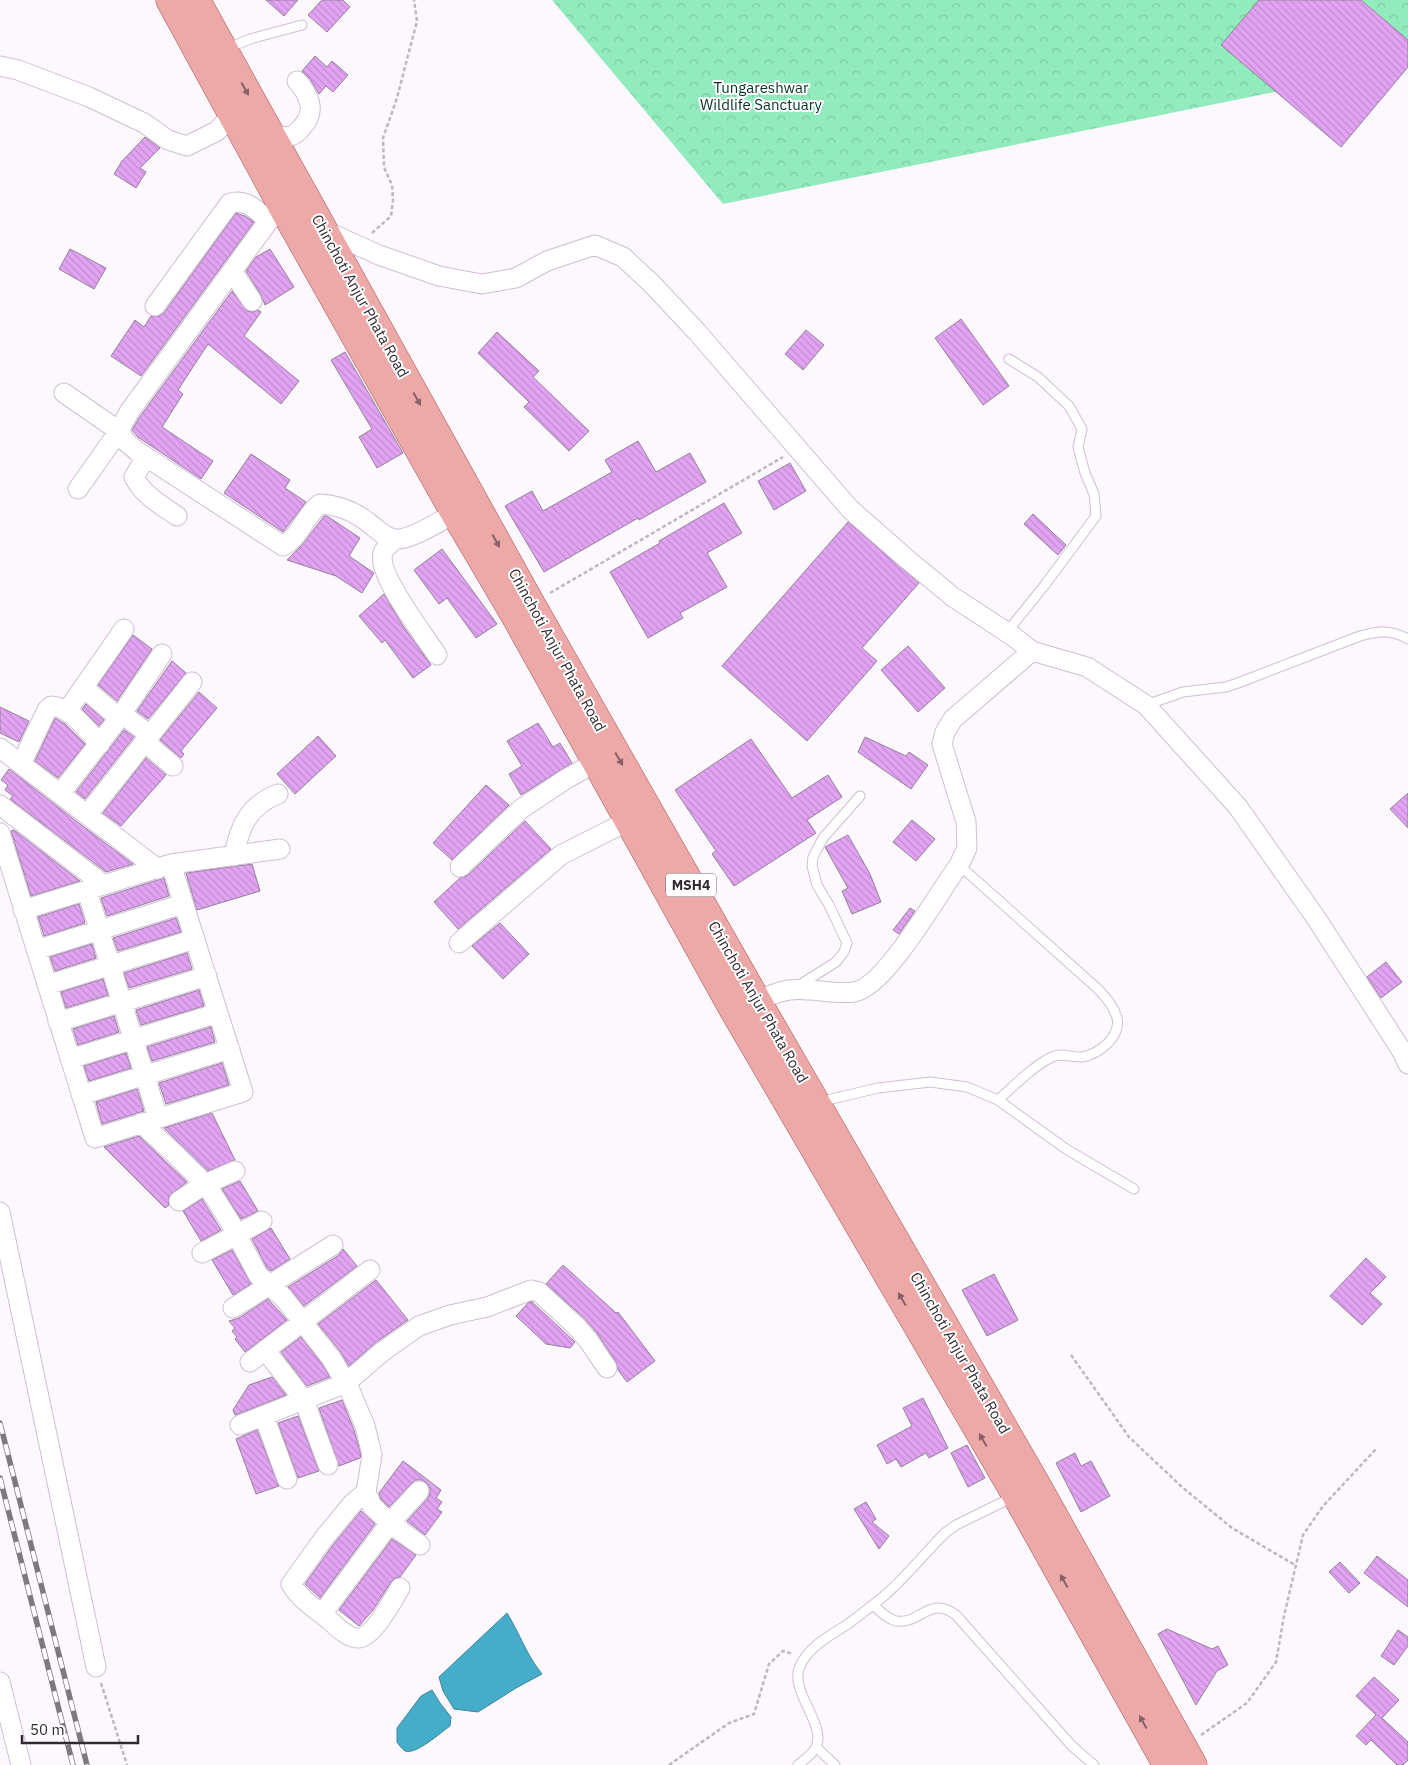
<svg xmlns="http://www.w3.org/2000/svg" width="1408" height="1765" font-family="'IBM Plex Sans',sans-serif">
<style>
.forest{fill:url(#forest-crowns)}
.water{fill:#45acca;stroke:#3f859c}
.building{fill:url(#building-back-hatch);stroke:#938198}
.lines{fill:none;stroke-linecap:round;stroke-linejoin:round}
.lane-casing{stroke:#d1bdd6;stroke-width:11}
.street-casing{stroke:#d1bdd6;stroke-width:21}
.primary-casing{stroke:#a35659;stroke-width:29}
.path{stroke:#bdb7be;stroke-width:2.5;stroke-dasharray:4 2.5;stroke-linecap:butt}
.lane{stroke:#fff;stroke-width:9}
.street{stroke:#fff;stroke-width:19}
.primary{stroke:#eda8a8;stroke-width:28}
.rail-casing{stroke:#7f7880;stroke-width:5.5}
.rail{stroke:#fff;stroke-width:4;stroke-dasharray:11;stroke-linecap:butt}
.oneway{fill:#866267}
.labels{text-anchor:middle;stroke-width:4;stroke-linejoin:round;paint-order:stroke}
.shield{fill:#fff;stroke:#6f6970;stroke-width:1}
.shield-label{font-size:14px;font-weight:bold;fill:#312932}
.park-label{font-size:15px;fill:#00331f;stroke:#fff}
.street-label{font-size:15px;fill:#312932;stroke:#fff}
</style>
<defs>
<pattern id="forest-crowns" width="20" height="18" patternUnits="userSpaceOnUse" patternTransform="scale(1.25)"><rect width="20" height="18" fill="#91ebbd"/><path d="M2 6a3 3 0 1 1 6 0M12 15a3 3 0 1 1 6 0" fill="none" stroke="#7ecaa3"/></pattern>
<pattern id="building-back-hatch" width="6" height="6" patternUnits="userSpaceOnUse" patternTransform="scale(1.25)"><rect width="6" height="6" fill="#e2a3f3"/><path d="M-1 5l2 2M0 0l6 6M5-1l2 2" fill="none" stroke="#c28cd1"/></pattern>
</defs>
<rect width="100%" height="100%" fill="#fdf8fe"/>
<path class="forest" d="M552,0H1408V65L723,204Z"/>
<path class="water" d="M507,1613C520,1634 527,1656 542,1674L516,1688L478,1712L454,1709L443,1691L439,1677Z
M432,1690L440,1703L451,1717L450,1726C440,1733 416,1755 405,1751C402,1749 399,1745 397,1742V1728L421,1696Z"/>
<path class="building" d="M266,0H298L284,16Z
M322,0H343L350,7L327,32L308,15Z
M1259,0H1361L1408,40V67L1341,147L1221,45Z
M315,56L327,67L332,61L348,75L333,92L326,86L319,94L310,79L302,71Z
M145,137L160,148L140,168L146,172L136,188L114,174L122,161Z
M236,213L245,216L254,222L141,376L111,356L135,320L144,327L151,316H159L164,313Z
M70,249L106,268L94,289L59,269Z
M270,249L294,287L265,305L261,295L246,271L256,257Z
M232,291L247,311L252,312L258,310L261,312L244,336L299,381L281,404L208,344L178,390L183,394L162,427L213,461L201,479L138,437L132,430L139,418Z
M961,319L1009,386L983,405L935,338Z
M806,330L824,345L803,370L785,354Z
M497,332L539,371L533,377L589,431L569,451L524,407L529,402L478,353Z
M345,352L403,453L377,468L359,437L372,429L331,360Z
M638,441L656,472L690,453L706,482L639,520L638,518L544,572L505,506L532,491L543,511L612,472L605,460Z
M251,454L290,480L285,488L306,502L283,532L224,493Z
M790,463L806,491L774,510L758,481Z
M724,503L742,533L707,553L727,587L680,613L683,618L648,638L610,572L660,543L659,541Z
M1033,514L1066,545L1058,555L1024,524Z
M324,516H327L360,538L349,556L374,573L362,593L336,576L287,560L303,544Z
M848,522L919,583L862,648L877,661L807,741L722,666Z
M442,549L497,624L476,638L447,598L439,604L414,570Z
M384,594L403,626L431,665L413,678L385,640L382,643L359,616Z
M133,635L152,649L117,701L98,685Z
M908,646L945,688L918,712L881,670Z
M172,661L186,673L148,719L137,711Z
M199,692L217,708L181,751L184,754L181,758L160,740Z
M86,704L104,720L99,726L82,709Z
M0,707L29,721L19,742L0,733Z
M55,718L65,724L85,744L58,778L35,761Z
M538,723L553,747L560,743L572,763L521,795L509,774L522,766L507,741Z
M124,730L134,737L85,799L76,792Z
M318,736L336,756L295,794L277,774Z
M865,737L906,756L909,752L928,765L911,789L858,752Z
M751,739L792,798L828,775L842,797L807,820L816,833L734,886L712,854L716,851L675,790Z
M146,758L166,775L121,826L103,813Z
M9,769L80,824L133,864L106,872L10,799L13,796L5,790L8,785L1,780Z
M486,785L509,805L452,860L433,843Z
M1408,793V828L1390,809Z
M912,820L935,839L916,861L893,842Z
M525,821L551,849L458,929L434,902L460,878L468,875Z
M14,830L80,881L31,896L11,831Z
M848,835L870,874L881,902L852,914L842,891L848,888L825,847Z
M252,864L260,891L197,910L186,873Z
M164,878L169,896L107,916L101,898Z
M79,904L85,923L44,936L38,917Z
M910,908L915,911L899,934L893,930Z
M176,918L181,932L118,951L113,938Z
M500,923L529,954L503,979L472,946Z
M92,944L96,958L55,971L50,957Z
M187,953L192,969L129,988L124,973Z
M1386,962L1402,982L1381,998L1367,977Z
M103,979L108,995L66,1008L61,992Z
M199,990L204,1006L141,1025L136,1010Z
M114,1016L119,1032L78,1045L73,1029Z
M211,1027L215,1042L152,1061L147,1047Z
M126,1053L131,1068L89,1081L84,1066Z
M222,1063L229,1085L166,1104L159,1083Z
M137,1089L144,1111L102,1124L96,1102Z
M212,1113L235,1160L208,1171L164,1128Z
M139,1136L187,1182L169,1196V1205L165,1208L104,1147Z
M240,1181L258,1211L241,1219L222,1189Z
M202,1199L221,1230L201,1241L183,1211Z
M271,1228L290,1259L271,1271L267,1268L252,1239Z
M343,1249L357,1266L304,1306L288,1287L339,1255Z
M232,1250L251,1284L233,1295L212,1260Z
M1366,1258L1386,1277L1370,1293L1382,1304L1362,1325L1330,1296Z
M563,1265L616,1313L618,1312L655,1361L627,1382L618,1370L616,1362L597,1333L584,1318L546,1284Z
M994,1274L1018,1320L987,1336L962,1290Z
M376,1280L408,1320L375,1343L349,1366L340,1351L318,1324Z
M268,1299L287,1320L245,1352L235,1339L237,1337L232,1331L235,1328L229,1321L239,1318Z
M532,1302L575,1342L570,1348L546,1344L516,1316L528,1303Z
M301,1337L322,1364L330,1377L307,1386L281,1352Z
M272,1377L286,1395L235,1415L233,1410L249,1385Z
M923,1398L948,1448L929,1458L926,1453L901,1467L896,1459L887,1464L877,1445L912,1426L903,1408Z
M342,1400L354,1430L361,1455L360,1458L339,1466L319,1408Z
M298,1416L319,1471L298,1478L278,1423Z
M257,1430L279,1486L256,1494L236,1439Z
M967,1445L985,1478L968,1487L951,1453Z
M1075,1453L1081,1466L1091,1461L1110,1496L1081,1512L1056,1463Z
M403,1461L441,1490L436,1498L442,1502L437,1509L442,1512L425,1535L407,1521L428,1498L430,1493V1488L427,1483L422,1480H415L389,1507L381,1499L379,1493Z
M866,1502L876,1519L872,1522L889,1536L879,1549L854,1509Z
M361,1511L375,1524L320,1598L305,1584L333,1545Z
M392,1539L416,1555L400,1577L395,1578L391,1582L373,1610L359,1626L339,1610Z
M1377,1556L1408,1580V1607L1364,1573Z
M1340,1562L1360,1583L1349,1593L1329,1572Z
M1167,1629L1212,1649L1218,1646L1228,1665L1217,1671L1196,1705L1158,1634Z
M1398,1630L1408,1637V1646L1394,1665L1381,1656Z
M1374,1677L1399,1700L1382,1718L1408,1742V1760L1403,1765H1397L1371,1740L1366,1745L1356,1736L1376,1715L1356,1696Z"/>
<g class="lines">
<defs>
<path id="lane" d="M226,49L250,39L302,25
M1007,632L1044,586L1096,516L1094,494L1085,473L1078,447L1082,429L1069,406L1038,377L1009,359
M1146,705L1183,692L1226,687L1238,683L1360,636C1380,631 1390,629 1408,639
M959,865L1098,989C1106,998 1114,1006 1117,1018C1121,1037 1099,1054 1082,1057C1072,1058 1062,1052 1052,1057C1033,1066 1014,1086 998,1100
M798,986L836,962L844,952L847,943L829,905L817,885L812,866L813,857L823,838L860,796
M819,1102L878,1088L930,1082L967,1087L998,1100L1066,1149L1134,1189
M873,1605C880,1611 887,1619 896,1621C920,1625 929,1595 956,1615L1072,1746L1094,1765
M816,1747L835,1765
M798,1765C804,1760 811,1755 815,1749C829,1726 788,1691 800,1666C809,1646 831,1635 848,1624C860,1615 872,1606 884,1596C906,1577 925,1553 945,1533L956,1525L1013,1497"/>
<path id="street" d="M0,66L18,70L89,97L144,123L168,140L187,146L217,131L233,114
M270,134C276,135 284,138 290,136C295,135 299,131 302,127C317,111 309,95 297,81
M281,204L129,412L119,431L126,442L137,451L283,546C300,537 305,515 320,504C339,505 354,511 369,523C377,529 385,538 395,539C410,541 442,520 455,513
M323,230L379,255L439,276L482,284L516,278L547,261L595,245L623,257L652,284L697,332L850,509L908,560L953,597L1014,637L1032,651L1087,667L1146,705L1238,807L1316,918L1400,1048L1408,1064
M232,271L252,301
M155,306L230,203C247,198 257,211 269,221
M64,393L119,431L78,489
M146,457L134,477C143,495 161,505 177,516
M396,539C391,543 385,547 383,553C376,574 425,636 437,655
M83,687L119,718
M67,711L124,629
M122,714L150,735
M145,742L173,766
M0,748L158,869
M21,764L47,710L51,706C71,707 87,731 100,744
M60,794L119,718L162,654
M0,805L104,885
M87,815L192,682
M0,833L95,1138L243,1092L171,864L23,910
M234,856C239,827 249,805 278,794
M171,864L280,849
M460,867L521,809L566,779L596,762
M87,891L158,1118
M459,943L561,855L628,821
M36,950L183,904
M47,985L195,939
M746,1005C760,1000 775,992 789,990C810,987 833,995 854,992C886,987 938,893 959,865L967,848L966,822L942,744L945,732L953,719L1032,651
M58,1022L207,976
M70,1059L218,1013
M81,1095L230,1049
M141,1123L176,1155L208,1187L230,1222L258,1275L283,1297L331,1358L349,1388L365,1426L372,1455L366,1492L372,1506L390,1523L420,1545
M179,1201L205,1184L235,1171
M0,1212L96,1667
M202,1253L262,1221
M233,1308L333,1245
M265,1350L304,1400L328,1465
M250,1362L370,1270
M264,1416L287,1479
M240,1425L346,1383L382,1352L419,1326L450,1315L487,1307L531,1290L539,1292L576,1326L588,1340L607,1368
M366,1492L352,1504L324,1538L291,1584C299,1598 314,1608 327,1618C335,1625 348,1639 359,1638C374,1636 393,1600 400,1588
M322,1614L390,1523L419,1491
M0,1682L21,1765"/>
<path id="primary" d="M170,0L287,215L457,517L517,619L733,1009L1016,1495L1167,1765
M196,0L531,604L757,1001L1036,1484L1193,1765"/>
</defs>
<use href="#lane" class="lane-casing"/>
<use href="#street" class="street-casing"/>
<use href="#primary" class="primary-casing"/>
<path class="path" d="M372,233L391,216L393,200L392,185L384,167L383,138L397,98L417,21L414,0
M550,593L783,457
M1071,1355L1129,1437L1182,1487L1232,1528L1295,1565
M101,1683L127,1765
M1201,1735L1247,1703L1276,1662L1284,1616L1303,1535L1323,1506L1376,1449
M669,1765L729,1723L754,1714L769,1664L783,1651L793,1654"/>
<use href="#lane" class="lane"/>
<use href="#street" class="street"/>
<use href="#primary" class="primary"/>
<defs>
<path id="rail" d="M0,1423L87,1765
M0,1478L73,1765"/>
</defs>
<use href="#rail" class="rail-casing"/>
<use href="#rail" class="rail"/>
</g>
<defs><path id="oneway-solid" d="M-6-.8H1V-3.2L6.5 0L1 3.2V.8H-6Z" transform="scale(1.25)"/></defs>
<g class="oneway">
<use href="#oneway-solid" transform="translate(245 89) rotate(61)"/>
<use href="#oneway-solid" transform="translate(417 399) rotate(61)"/>
<use href="#oneway-solid" transform="translate(496 541) rotate(61)"/>
<use href="#oneway-solid" transform="translate(619 759) rotate(60)"/>
<use href="#oneway-solid" transform="translate(902 1299) rotate(-120)"/>
<use href="#oneway-solid" transform="translate(983 1440) rotate(-120)"/>
<use href="#oneway-solid" transform="translate(1064 1581) rotate(-119)"/>
<use href="#oneway-solid" transform="translate(1143 1722) rotate(-119)"/>
</g>
<g class="labels">
<rect class="shield" x="666" y="873.5" width="50" height="23" rx="4"/>
<g class="shield-label">
<text x="691" y="890">MSH4</text>
</g>
<g class="park-label">
<text x="761" y="93">Tungareshwar<tspan x="761" dy="17">Wildlife Sanctuary</tspan></text>
</g>
<g class="street-label">
<text transform="translate(360 296) rotate(61)" y="5">Chinchoti Anjur Phata Road</text>
<text transform="translate(557 650) rotate(61)" y="5">Chinchoti Anjur Phata Road</text>
<text transform="translate(758 1002) rotate(60)" y="5">Chinchoti Anjur Phata Road</text>
<text transform="translate(960 1353) rotate(60)" y="5">Chinchoti Anjur Phata Road</text>
</g>
</g>
<path d="M22 1735v8h116v-8" fill="none" stroke="#312932" stroke-width="2.5"/>
<text x="30" y="1735" font-size="15" fill="#312932" stroke="#ffffff" stroke-width="4" paint-order="stroke">50 m</text>
</svg>
